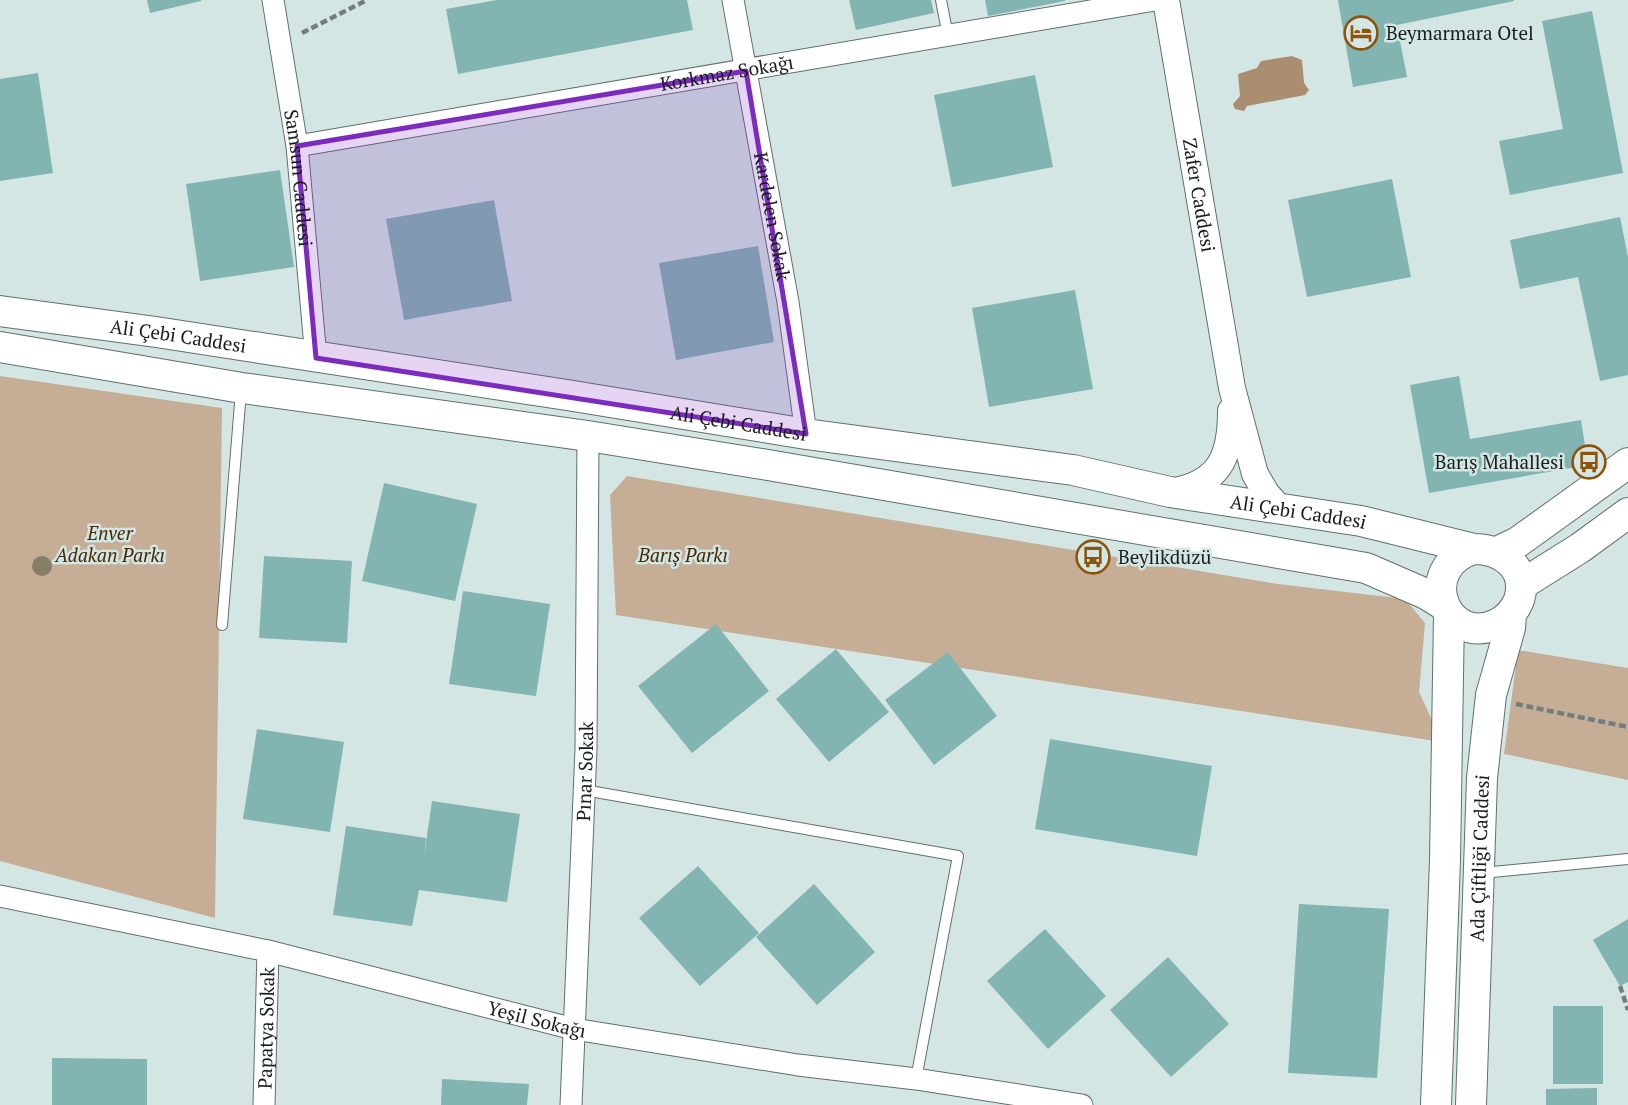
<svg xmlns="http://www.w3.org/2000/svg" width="1628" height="1105" font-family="'PT Serif',serif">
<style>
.green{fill:#c6ad96}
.water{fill:#ab8d72}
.building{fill:#82b4b1}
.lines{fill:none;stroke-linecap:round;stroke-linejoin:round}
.service-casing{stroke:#606f6e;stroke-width:12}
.minor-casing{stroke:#606f6e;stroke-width:23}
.tertiary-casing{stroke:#606f6e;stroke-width:28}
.secondary-casing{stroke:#606f6e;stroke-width:32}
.path{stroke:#727e7d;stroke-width:4.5;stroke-dasharray:7 3.5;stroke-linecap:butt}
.service{stroke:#fff;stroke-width:10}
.minor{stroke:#fff;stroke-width:21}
.tertiary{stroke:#fff;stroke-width:26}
.secondary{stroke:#fff;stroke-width:30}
.tree{fill:#877e69}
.marked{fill:#7b2cbf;fill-opacity:0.2;stroke:#7b2cbf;stroke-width:5;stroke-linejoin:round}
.labels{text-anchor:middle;stroke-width:5;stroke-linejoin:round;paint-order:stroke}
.poi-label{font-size:19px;fill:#181e1e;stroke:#d4e6e4;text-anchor:start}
.street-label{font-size:19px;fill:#181e1e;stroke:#d4e6e4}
.park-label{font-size:19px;font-style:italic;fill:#482905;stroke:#d4e6e4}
</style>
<rect width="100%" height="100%" fill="#d4e6e4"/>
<path class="green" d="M0,376L222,408L215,918L0,861Z
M627,476L1278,584L1405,599L1425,623L1419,692L1442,742L616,615L610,495Z
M1518,650L1628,668V780L1504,754Z"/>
<path class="water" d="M1292,56L1302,60L1304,83L1309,90L1305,95L1247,106L1244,111L1235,109L1233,104L1240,96L1238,74L1257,68L1261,61Z"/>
<path class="building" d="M147,0H201V1L150,13Z
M497,0H687L693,30L458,74L446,9Z
M849,0H931L934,13L856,30Z
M985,0H1065V1L988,16Z
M1338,0H1514V1L1397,25L1407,77L1353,87Z
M1592,11L1623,173L1510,195L1499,141L1563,129L1542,21Z
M38,73L53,173L0,181V79Z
M1035,75L1053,167L952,187L934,95Z
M280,170L294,267L200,281L186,184Z
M1392,179L1411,277L1307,297L1288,200Z
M494,200L512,301L404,320L386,219Z
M1620,217L1628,257V375L1600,381L1578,277L1520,289L1510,240Z
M758,246L774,342L676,360L659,263Z
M1075,290L1093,389L989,407L972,308Z
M1459,376L1470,439L1581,420L1588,465L1429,493L1410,385Z
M384,483L477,504L455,601L362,581Z
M264,556L352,561L347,643L259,638Z
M463,591L550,604L536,696L449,684Z
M716,624L769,691L692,753L638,686Z
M836,649L889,712L829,762L776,699Z
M948,652L997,716L934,765L885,700Z
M257,729L344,742L330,832L243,819Z
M1050,739L1212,766L1197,856L1035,829Z
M432,801L520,814L507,902L419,890L412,926L333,915L346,826L426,838L424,856Z
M698,866L759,933L700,986L639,918Z
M814,884L875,952L817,1005L756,937Z
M1299,904L1389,909L1377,1078L1288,1073Z
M1628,919V982L1620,986L1593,940Z
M1045,929L1106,996L1048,1049L987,981Z
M1168,957L1229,1024L1171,1077L1110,1010Z
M1553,1006H1603V1084H1553Z
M52,1058L147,1059V1105H52Z
M442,1079L529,1084L527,1105H441Z
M1597,1088V1105H1546V1089Z"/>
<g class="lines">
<defs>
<path id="service" d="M941,0L948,36
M222,625L241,391
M584,790L958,856L916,1079
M1482,873L1628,859"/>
<g id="minor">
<path id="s1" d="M273,0L297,146L316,358"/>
<path id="s2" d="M733,0L788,302L806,434"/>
<path id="s3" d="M297,146L1155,0"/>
<path id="s4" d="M0,896L268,951L574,1029L798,1065L916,1079L1082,1105"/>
<path id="s5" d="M264,1105L268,951"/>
<path id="s6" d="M571,1105L586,749L588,436"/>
</g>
<g id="tertiary">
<path id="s7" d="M1166,0L1232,388L1255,474L1266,493L1281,510"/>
<path d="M1170,492C1219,484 1231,458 1231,411"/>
</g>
<g id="secondary">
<path id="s8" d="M0,311L156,332L567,395L806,434L1073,470L1170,492L1361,521L1474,549C1502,549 1529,568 1519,600C1515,610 1507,619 1497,624C1445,648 1414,567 1474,549"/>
<path d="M0,347L242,388L588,436L768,465L1366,568L1426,594L1444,605"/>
<path d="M1497,552L1518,542L1628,463"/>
<path d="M1521,585L1580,548L1628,513"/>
<path d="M1436,1105L1445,860L1449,615"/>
<path id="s9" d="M1471,1105L1482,778L1491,695L1510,628L1511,614"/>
</g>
</defs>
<use href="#service" class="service-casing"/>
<use href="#minor" class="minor-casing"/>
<use href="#tertiary" class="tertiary-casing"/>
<use href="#secondary" class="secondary-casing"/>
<path class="path" d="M302,33L367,0
M1516,704L1628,727
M1620,986L1628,1010"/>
<use href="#service" class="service"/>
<use href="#minor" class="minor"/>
<use href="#tertiary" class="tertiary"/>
<use href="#secondary" class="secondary"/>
</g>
<circle class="tree" cx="42" cy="566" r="10"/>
<path class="marked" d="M746,71L806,434L316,358L297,146Z"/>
<defs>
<symbol id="hotel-ring" viewBox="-11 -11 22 22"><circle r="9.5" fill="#d4e6e4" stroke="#8c530b" stroke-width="1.5"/><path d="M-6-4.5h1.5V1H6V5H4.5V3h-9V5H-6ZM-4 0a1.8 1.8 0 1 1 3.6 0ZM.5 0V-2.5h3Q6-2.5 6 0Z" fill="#8c530b"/></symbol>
<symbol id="bus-ring" viewBox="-11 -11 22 22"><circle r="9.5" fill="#d4e6e4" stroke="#8c530b" stroke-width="1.5"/><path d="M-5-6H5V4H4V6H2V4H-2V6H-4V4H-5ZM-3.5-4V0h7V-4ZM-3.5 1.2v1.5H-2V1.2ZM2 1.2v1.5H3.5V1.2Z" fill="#8c530b"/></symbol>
</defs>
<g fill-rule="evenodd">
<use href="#hotel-ring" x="1342" y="14" width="38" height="38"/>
<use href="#bus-ring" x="1570" y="443" width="38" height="38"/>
<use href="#bus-ring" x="1074" y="538" width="38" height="38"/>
</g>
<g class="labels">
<g class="poi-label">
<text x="1386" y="40">Beymarmara Otel</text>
<text x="1564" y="469" text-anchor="end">Barış Mahallesi</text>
<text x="1118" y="564">Beylikdüzü</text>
</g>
<g class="street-label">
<text dy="7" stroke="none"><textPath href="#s3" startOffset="436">Korkmaz Sokağı</textPath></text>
<text dy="7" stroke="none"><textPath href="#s1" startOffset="180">Samsun Caddesi</textPath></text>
<text dy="7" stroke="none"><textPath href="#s7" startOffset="198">Zafer Caddesi</textPath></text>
<text dy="7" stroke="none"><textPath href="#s2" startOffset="220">Kardelen Sokak</textPath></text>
<text dy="7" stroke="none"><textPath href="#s8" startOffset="180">Ali Çebi Caddesi</textPath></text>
<text dy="7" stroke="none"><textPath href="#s8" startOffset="747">Ali Çebi Caddesi</textPath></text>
<text dy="7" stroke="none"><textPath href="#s8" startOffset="1314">Ali Çebi Caddesi</textPath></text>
<text dy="7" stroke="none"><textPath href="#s6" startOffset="334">Pınar Sokak</textPath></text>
<text dy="7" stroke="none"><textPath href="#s9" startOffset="247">Ada Çiftliği Caddesi</textPath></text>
<text dy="7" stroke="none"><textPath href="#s4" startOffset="551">Yeşil Sokağı</textPath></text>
<text dy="7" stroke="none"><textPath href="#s5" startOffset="77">Papatya Sokak</textPath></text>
</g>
<g class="park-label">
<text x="110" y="540">Enver<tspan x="110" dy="22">Adakan Parkı</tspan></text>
<text x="683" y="562">Barış Parkı</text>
</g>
</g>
</svg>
